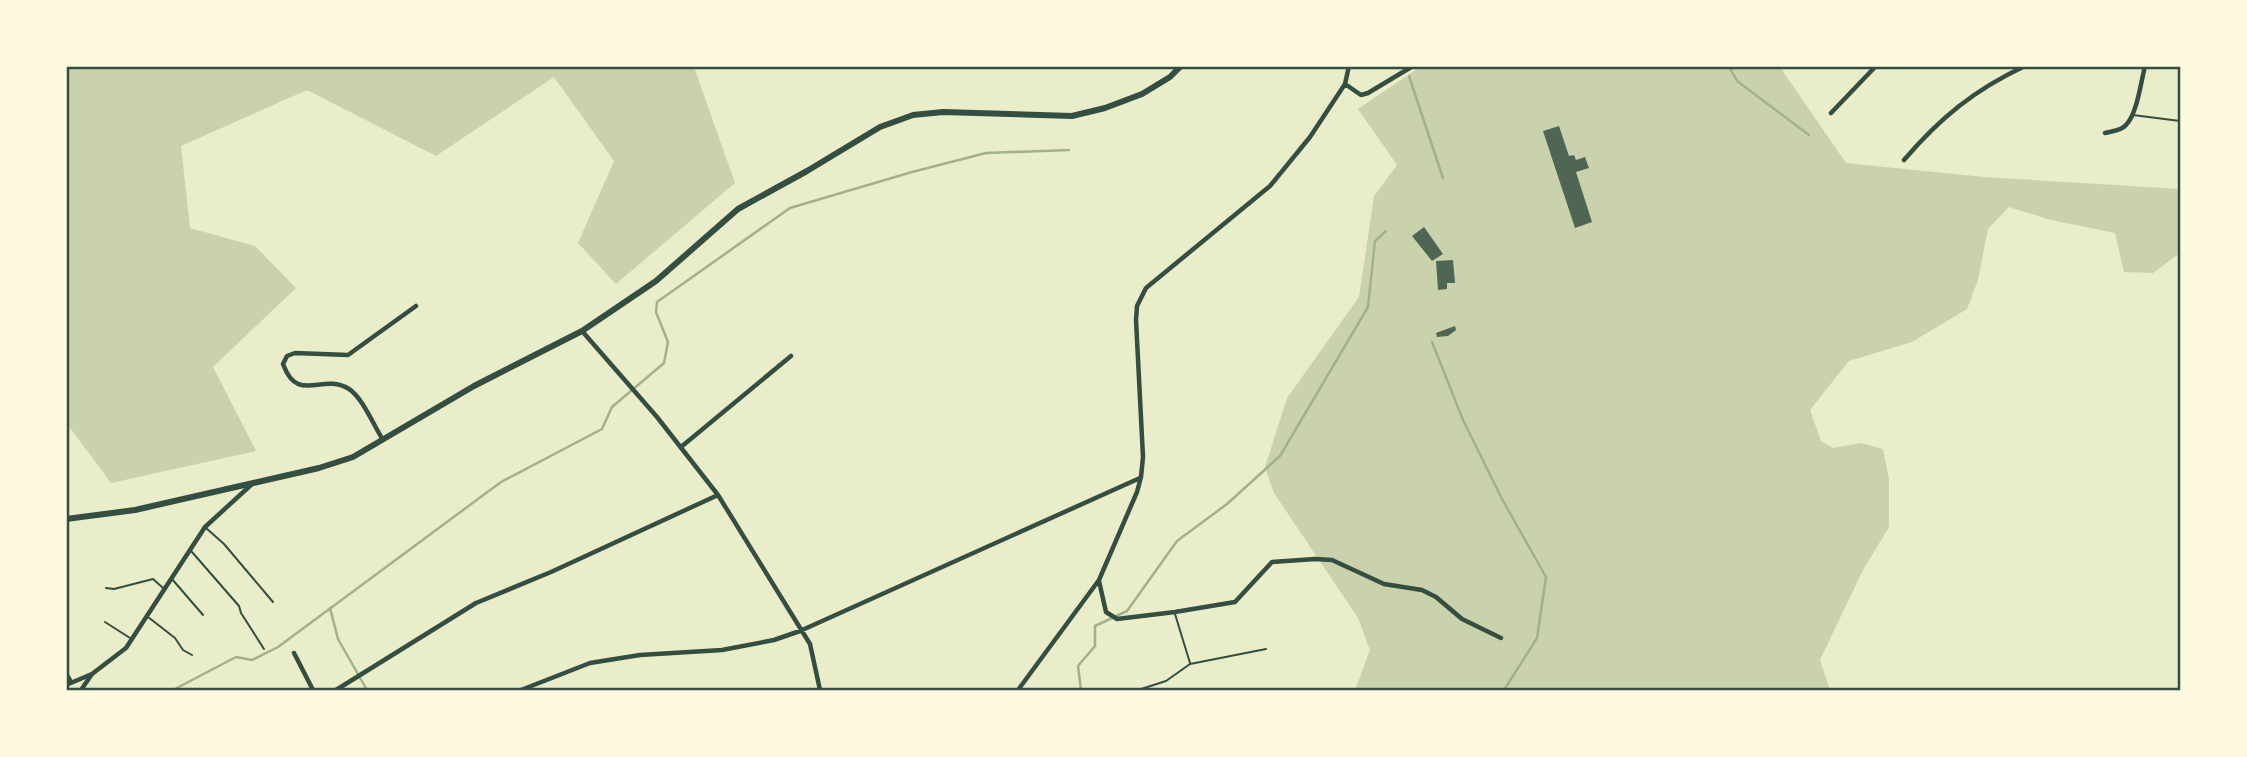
<svg xmlns="http://www.w3.org/2000/svg" width="2247" height="757" font-family="'Noto Serif',serif">
<style>
.green{fill:#cad2ad}
.lines{fill:none;stroke-linecap:round;stroke-linejoin:round}
.stream{stroke:#a3b18a;stroke-width:2.5}
.building{fill:#4f6655}
.service{stroke:#344e41;stroke-width:2}
.minor{stroke:#344e41;stroke-width:4.5}
.secondary{stroke:#344e41;stroke-width:6}
.neatline{fill:none;stroke:#344e41;stroke-width:2.5}
</style>
<rect width="100%" height="100%" fill="#e9edc9"/>
<path class="green" d="M67,66L694,67L735,183L616,284L578,243L614,161L554,77L436,156L307,90L181,146L190,228L255,246L296,288L213,367L256,451L111,483L67,424Z
M1420,67H1780L1846,163L1984,177L2180,189V253L2153,273L2124,272L2115,233L2051,220L2009,207L1988,229L1978,280L1967,309L1912,342L1849,361L1810,410L1821,441L1833,448L1861,443L1883,449L1889,479V527L1863,570L1820,660L1830,690H1355L1370,650L1358,618L1274,493L1265,467L1287,398L1359,297L1374,196L1397,165L1358,109Z"/>
<g class="lines">
<path class="stream" d="M1729,66L1737,81L1809,135
M1409,76L1443,178
M1432,342L1463,420L1502,499L1546,577L1537,638L1504,690
M330,608L338,639L367,690
M173,690L236,657L252,660L278,647L501,482L602,429L612,407L664,363L668,342L656,312L657,302L790,208L912,172L986,153L1069,150
M1081,690L1078,666L1095,646V626L1127,611L1177,541L1227,504L1280,456L1368,307L1375,241L1386,231"/>
</g>
<path class="building" d="M1559,126L1569,156L1574,155L1576,160L1585,157L1589,168L1576,172L1592,222L1575,228L1543,131Z
M1424,227L1443,254L1432,261L1412,236Z
M1453,260L1455,283H1447V289L1438,290L1436,261Z
M1455,326L1456,330L1448,336L1437,337L1436,333Z"/>
<g class="lines">
<path class="service" d="M2133,115L2180,121
M206,528L224,544L273,602
M192,552L239,606L241,613L264,649
M172,579L203,615
M106,588L114,589L153,579L163,588
M1175,614L1190,663
M148,617L175,638L183,650L192,655
M105,622L130,638
M1138,690L1166,681L1190,664L1266,649"/>
<path class="minor" d="M1345,84L1361,95L1368,93L1413,66
M1831,113L1876,66
M2105,133C2112,131 2121,131 2126,125C2137,114 2141,82 2145,66
M1904,160C1940,118 1974,90 2025,66
M582,331L657,417L718,495L810,644L820,690
M383,440C374,426 362,397 349,389C322,372 298,405 283,364L287,356L295,353L348,355L416,306
M681,447L791,356
M1099,581L1106,612L1117,619L1175,612L1235,602L1272,562L1315,559L1332,560L1384,584L1422,590L1436,597L1462,619L1501,638
M294,653L313,690
M66,673L71,682
M66,685L92,674L126,648L205,527L251,485
M81,690L92,674
M336,690L476,603L551,572L718,495
M521,690L590,663L640,655L722,650L774,640L800,631L1140,478
M1018,690L1099,580L1137,492L1141,477L1143,457L1136,320L1137,306L1146,288L1270,186L1310,137L1345,84L1349,66"/>
<path class="secondary" d="M66,519L135,510L319,468L353,457L474,386L582,331L656,281L738,209L807,171L880,127L913,115L943,112L1072,116L1105,108L1142,94L1170,77L1181,66"/>
</g>
<rect width="2247" height="757" fill="none" stroke="#fefae0" stroke-width="136"/>
<rect x="68" y="68" width="2111" height="621" class="neatline"/>
</svg>
